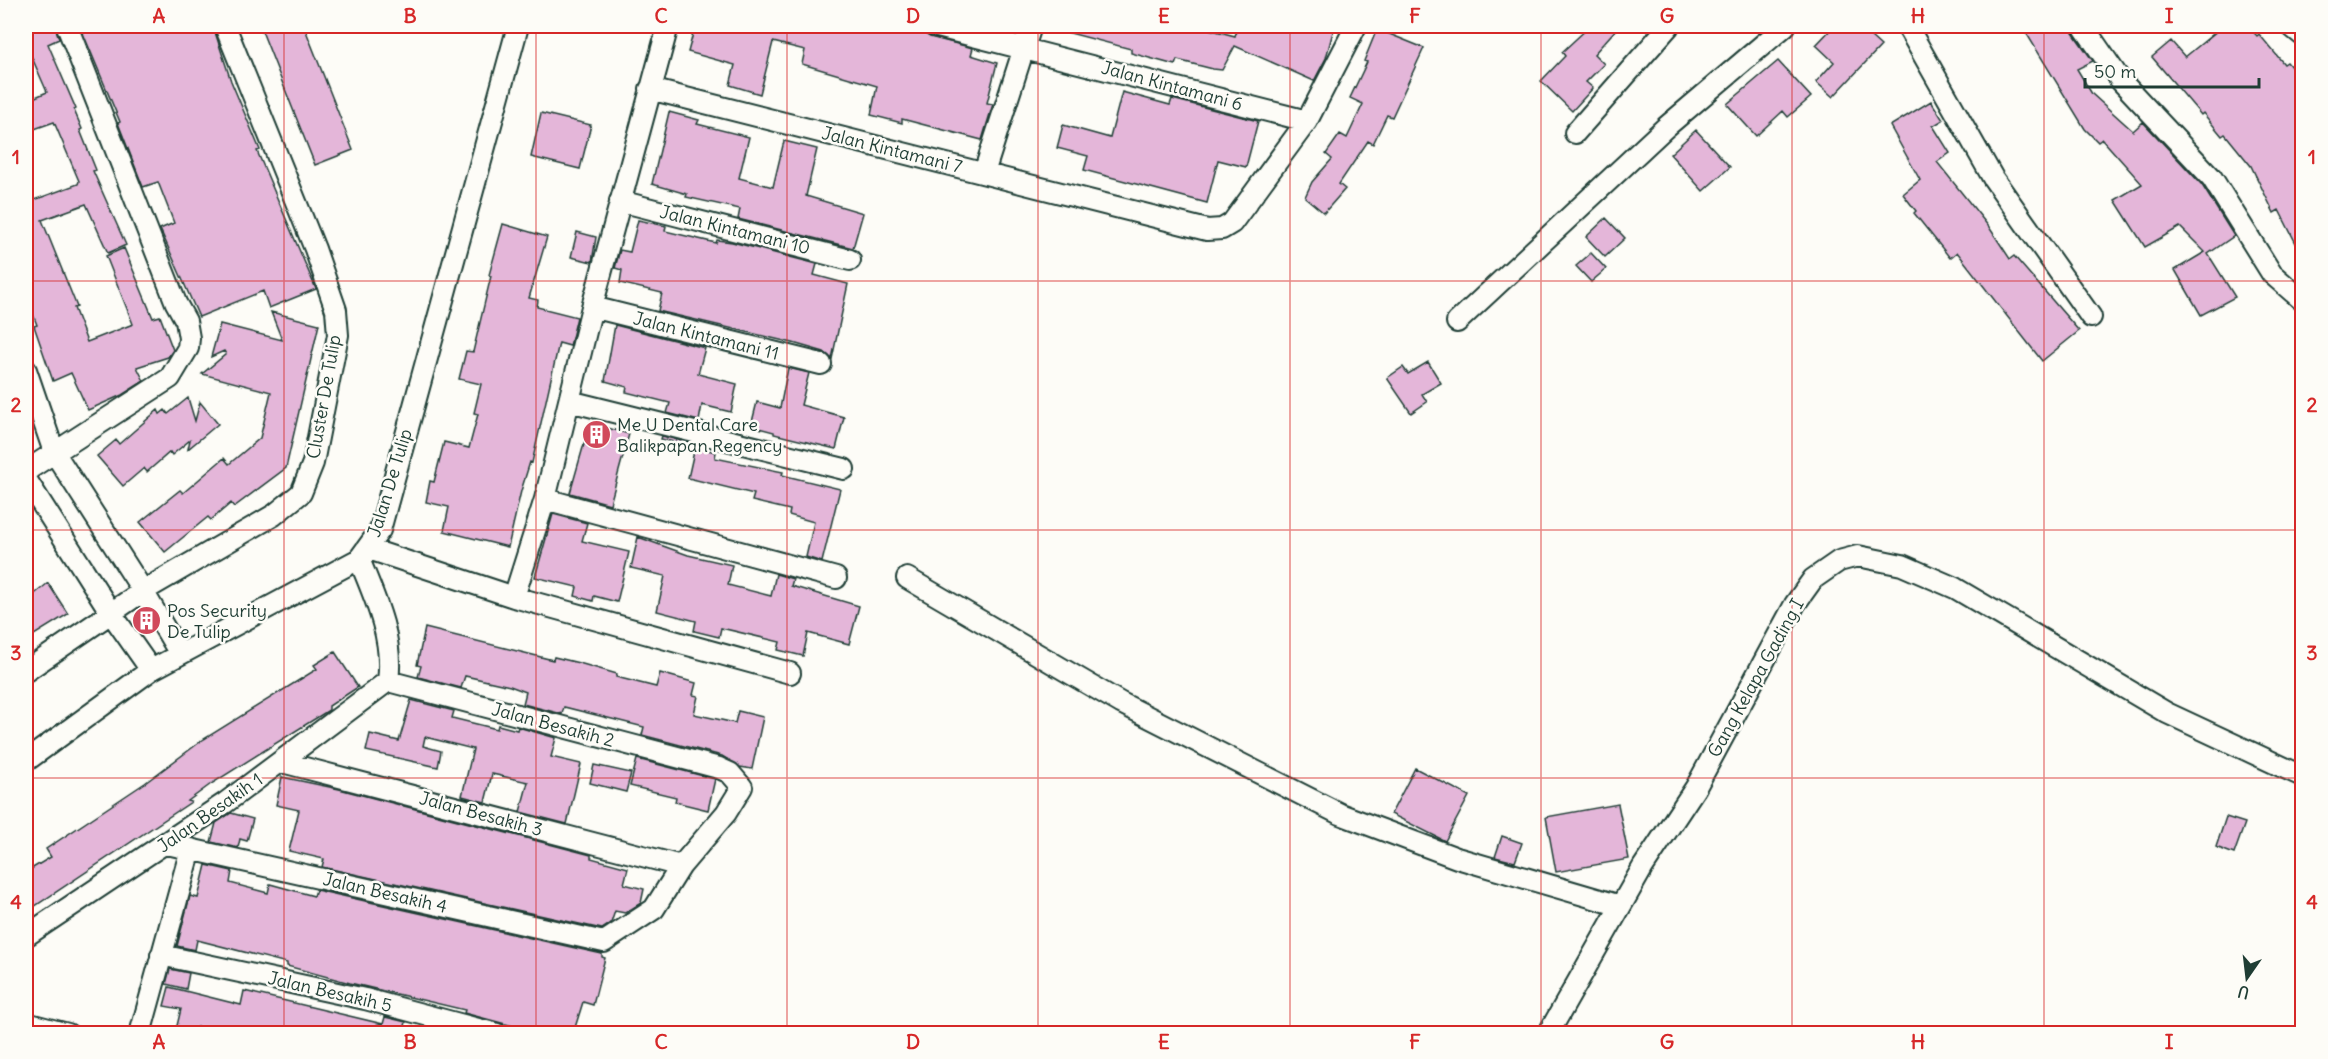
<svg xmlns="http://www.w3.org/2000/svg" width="2328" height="1059" font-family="Delius,sans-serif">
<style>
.building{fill:#e4b6d9;stroke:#1f3d34;stroke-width:1.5}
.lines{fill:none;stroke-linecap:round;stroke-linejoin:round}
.street-casing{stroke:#1f3d34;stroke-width:24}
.street{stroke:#fdfcf7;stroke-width:20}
.grid{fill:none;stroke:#d62828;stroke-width:1.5;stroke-opacity:0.55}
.labels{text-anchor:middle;stroke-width:5;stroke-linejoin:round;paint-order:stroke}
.street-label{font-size:18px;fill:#1f3d34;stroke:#fdfcf7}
.poi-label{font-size:18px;fill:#1f3d34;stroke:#fdfcf7;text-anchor:start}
.neatline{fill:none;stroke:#d62828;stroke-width:2}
.grid-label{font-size:20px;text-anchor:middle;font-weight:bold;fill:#d62828}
</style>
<rect width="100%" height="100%" fill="#fdfcf7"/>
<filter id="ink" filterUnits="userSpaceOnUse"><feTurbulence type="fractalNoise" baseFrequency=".0167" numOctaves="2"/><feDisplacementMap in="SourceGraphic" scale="12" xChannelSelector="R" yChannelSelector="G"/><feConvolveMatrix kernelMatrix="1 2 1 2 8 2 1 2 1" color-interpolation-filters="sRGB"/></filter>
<g filter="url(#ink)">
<path class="building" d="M26,26H55L59,39L48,44L76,109L74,110L82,129L80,130L96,170L93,171L126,245L108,253L86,204L42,220L77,307L74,308L87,342L133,324L106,256L124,248L153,318L160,316L173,350L168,357L137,367L144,381L122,395L88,410L71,373L53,381L34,326L37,325L26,296V182L34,200L78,184L79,181L54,122L26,132V101L47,92L26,44Z
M80,26H213L231,81L260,150L257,151L316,289L269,308L263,291L199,317L160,229L174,223L158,182L143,187L118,123L120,122Z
M260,26H304L353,150L315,165Z
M695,26H922L925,34L930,37L973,48L971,55L997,63L987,103L993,104L982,140L902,119V123L871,115L877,86L802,64L805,50L773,42L760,94L730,85L735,65L688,52Z
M1067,26H1197L1235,36L1238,26H1323L1334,28L1326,58L1314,81L1235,46L1222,70L1213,69L1177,60L1175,65L1131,53V49L1066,32Z
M1590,26H1619L1594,54L1604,64L1586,82L1593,88L1572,111L1541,81L1565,56L1562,52Z
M1834,26H1859L1881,46L1833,97L1816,82L1834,62L1816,45Z
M2022,26H2071L2073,33L2093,61L2077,69L2092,94L2133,131L2143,122L2202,185L2234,236L2208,254L2235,297L2201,315L2175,270L2205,252L2180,227L2145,247L2115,200L2142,184L2102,139L2098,142L2085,129Z
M2223,26H2248L2257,36L2259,34L2284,64L2287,62L2302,80V255L2279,210L2274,213L2251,166L2225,134L2222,136L2203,113L2201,115L2152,57L2171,41L2185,57Z
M1377,29L1424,48L1392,117L1387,115L1373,144L1368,141L1339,184L1345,189L1324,213L1305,197L1312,182L1332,159L1326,154L1340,134L1347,138L1363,104L1350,98L1367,62L1364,61Z
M1778,61L1811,97L1788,117L1783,111L1756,136L1727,104Z
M1122,92L1170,105L1172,99L1258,121L1246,167L1218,160L1207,203L1084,170L1088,156L1057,148L1063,125L1110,138Z
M1931,101L1943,120L1933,126L1950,153L1937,162L1989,227L2010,259L2014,256L2079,331L2042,361L1957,252L1950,258L1914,213L1916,211L1903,194L1920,180L1890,126Z
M669,112L699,120L697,124L749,137L739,178L773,187L784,141L817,149L806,196L863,213L853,248L738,219L740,209L686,197L687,194L652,184Z
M541,113L591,125L580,169L531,157Z
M1696,130L1730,167L1703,191L1670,154Z
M1606,218L1625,238L1605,257L1586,237Z
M638,220L666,226L665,231L716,243L717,240L732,242L817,264L814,275L848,284L832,359L824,352L793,343L658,311L662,293L620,283L622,270L615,268L620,250L630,252Z
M503,224L547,237L529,298L538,300L537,307L577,317L570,346L559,343L532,463L530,462L521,491L508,547L444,531L449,507L426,502L430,481L434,482L444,442L469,448L478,414L474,413L481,384L459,379L466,351L473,352L491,276L489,275Z
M577,232L596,237L592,262L571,257Z
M1591,253L1606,269L1591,282L1576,266Z
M271,312L319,324L286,468L234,507L231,503L211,520L208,517L165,552L140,522L180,490L183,493L224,458L229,464L260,438L271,392L202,374L226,354L224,351L211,357L220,324L282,340Z
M615,325L705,348L698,374L737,384L731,412L702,405L699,421L667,413L670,403L626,392L627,387L605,381Z
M1428,362L1441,383L1422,394L1427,402L1411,413L1387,378L1403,367L1408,374Z
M788,368L809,373L801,405L844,417L836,449L774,434V432L751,426L757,402L780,408Z
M188,398L195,421L200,402L218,424L188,449L190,440L172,455L170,452L147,472L144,468L123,486L97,456L116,440L119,444L158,410L160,414L165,410L168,414Z
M590,423L629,434L610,504L570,493Z
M662,436L694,444V447L661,439Z
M695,447L716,452L715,458L783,472L782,475L840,489L822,562L806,557L814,522L789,515L790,510L752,501L754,494L688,478Z
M553,514L587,523L582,541L629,552L617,602L594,596L593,601L575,596L577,587L535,577Z
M638,537L688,555L732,565L728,585L771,596L776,574L793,579L791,586L859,606L849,644L808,633L803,656L778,650L780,642L721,628L719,637L694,631L696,621L657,611L665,576L631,568Z
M48,583L68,614L26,640V601Z
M425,628L553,660L554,657L579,663L617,674L616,677L656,687L660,673L696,683L693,695L698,696L694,714L735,723L738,711L763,717L752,769L740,767L722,756L642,735L644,727L564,707L562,714L523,704L526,692L510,686L465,676L461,688L418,677L421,666L417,665Z
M335,652L358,687L329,706V710L211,784L188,801L191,802L26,912V872L51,857L46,849L145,783L204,739L317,669L314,665Z
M411,700L454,711L452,718L497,729L498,725L517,730L518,727L556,738L551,757L581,764L567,824L520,812L528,782L492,774L485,802L462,796L473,749L425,737L423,746L441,751L438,767L366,751L370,734L399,741Z
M637,759L715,779L708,810L675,802L676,797L630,786Z
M594,765L631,773L626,792L590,783Z
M1415,768L1469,796L1445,841L1391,814Z
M282,777L339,789L591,855V858L628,868L624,884L644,889L641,903L625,913L615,911L611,923L602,929L322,867L324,859L289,851L299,810L276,805Z
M1618,804L1629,859L1556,872L1546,817Z
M231,813L253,819L247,841L240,839L238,848L211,842L216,823Z
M2226,817L2245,823L2234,854L2216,847Z
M1502,836L1522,843L1515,862L1495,857Z
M206,865L232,871L230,883L268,893L270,884L314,896L316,890L602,954V957L605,958L593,1005L583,1002L573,1034H543L464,1013L465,1010L350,983L287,966V963L197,940L195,950L177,946L190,896L198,898Z
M170,969L189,973L186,989L166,984Z
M169,987L241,1005L244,991L383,1024L385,1017L406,1022L403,1034H328L310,1029L309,1034H225L197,1027L196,1034H175L181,1009L164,1006Z"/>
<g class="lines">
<defs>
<path id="street" d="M934,26L1307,121
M1907,26L1993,178L2091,317
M2083,26L2121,81L2212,178L2272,274L2302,300
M2291,26L2302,35
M650,89L1207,230L1222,229L1232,223L1307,121L1356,26
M1575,133L1669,26
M984,173L1031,26
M620,201L850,260
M592,307L821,364
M1457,322L1666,127L1785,26
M26,370L54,452L143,591L180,654
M569,401L844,469
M26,471L170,378L188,348L189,338L186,321L176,303L67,26
M26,479L111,613L151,670
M545,499L836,578
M369,549L514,597L790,673
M359,559C375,598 394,639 388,681
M907,578L1121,703L1340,814L1457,858L1621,906
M514,597L545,499L592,307L668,26
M26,671L143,591L274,515L301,493L313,463L338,335L336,310L315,249L225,26
M26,761L151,670L359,559L380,530L518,26
M282,762L681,866
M167,844L604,942L654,909L681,866L726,813L742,787L730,773L719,768L388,681
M26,936L225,803L388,681
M161,955L365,999L497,1034
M26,1023L68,1034
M140,1034L191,849
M1548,1034L1643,867L1696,787L1795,604L1813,579L1839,561L1858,556L1902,565L1955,588L2167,713L2302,776"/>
</defs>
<use href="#street" class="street-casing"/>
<use href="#street" class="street"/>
</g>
</g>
<path class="grid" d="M284,26V1034M536,26V1034M787,26V1034M1038,26V1034M1290,26V1034M1541,26V1034M1792,26V1034M2044,26V1034M26,281H2302M26,530H2302M26,778H2302"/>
<defs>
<symbol id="building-disc" viewBox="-11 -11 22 22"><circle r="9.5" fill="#d1495b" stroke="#fdfcf7"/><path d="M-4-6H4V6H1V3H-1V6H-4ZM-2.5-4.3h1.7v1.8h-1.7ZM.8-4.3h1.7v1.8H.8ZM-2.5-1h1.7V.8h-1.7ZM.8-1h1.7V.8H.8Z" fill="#fff"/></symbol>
</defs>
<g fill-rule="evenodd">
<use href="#building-disc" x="580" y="418" width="33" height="33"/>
<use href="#building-disc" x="130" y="604" width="33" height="33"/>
</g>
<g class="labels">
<g class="street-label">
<text transform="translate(1172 86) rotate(15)" y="6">Jalan Kintamani 6</text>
<text transform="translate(892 150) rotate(14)" y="6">Jalan Kintamani 7</text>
<text transform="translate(735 230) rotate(14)" y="6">Jalan Kintamani 10</text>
<text transform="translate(706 336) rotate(14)" y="6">Jalan Kintamani 11</text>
<text transform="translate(324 397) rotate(-80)" y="6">Cluster De Tulip</text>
<text transform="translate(390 483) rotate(-73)" y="6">Jalan De Tulip</text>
<text transform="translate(1756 678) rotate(-61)" y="6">Gang Kelapa Gading I</text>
<text transform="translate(553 725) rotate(15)" y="6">Jalan Besakih 2</text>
<text transform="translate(210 813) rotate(-35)" y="6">Jalan Besakih 1</text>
<text transform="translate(481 814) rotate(15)" y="6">Jalan Besakih 3</text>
<text transform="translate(385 893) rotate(13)" y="6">Jalan Besakih 4</text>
<text transform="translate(330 992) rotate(13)" y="6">Jalan Besakih 5</text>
</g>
<g class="poi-label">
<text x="617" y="431">Me U Dental Care<tspan x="617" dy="21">Balikpapan Regency</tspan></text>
<text x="167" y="617">Pos Security<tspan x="167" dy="21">De Tulip</tspan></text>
</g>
</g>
<rect width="2328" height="1059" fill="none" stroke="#fdfcf7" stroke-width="66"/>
<g transform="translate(2247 978) rotate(194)" stroke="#fdfcf7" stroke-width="4.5" paint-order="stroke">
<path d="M0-4.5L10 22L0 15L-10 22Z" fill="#1f3d34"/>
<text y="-9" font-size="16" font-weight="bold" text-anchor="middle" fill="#1f3d34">U</text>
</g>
<path d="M2085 78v9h174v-9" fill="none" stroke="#1f3d34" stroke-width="3"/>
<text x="2094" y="78" font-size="18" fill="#1f3d34" stroke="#fdfcf7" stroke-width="4.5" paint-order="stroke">50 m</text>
<rect x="33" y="33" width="2262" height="993" class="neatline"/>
<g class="grid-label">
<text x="159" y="23">A</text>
<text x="410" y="23">B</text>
<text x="661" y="23">C</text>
<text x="913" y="23">D</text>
<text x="1164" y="23">E</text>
<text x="1415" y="23">F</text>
<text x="1667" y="23">G</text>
<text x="1918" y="23">H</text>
<text x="2169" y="23">I</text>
<text x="16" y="164">1</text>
<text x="2312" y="164">1</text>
<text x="16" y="412">2</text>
<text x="2312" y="412">2</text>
<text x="16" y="660">3</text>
<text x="2312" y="660">3</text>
<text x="16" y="909">4</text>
<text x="2312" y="909">4</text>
<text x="159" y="1049">A</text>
<text x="410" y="1049">B</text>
<text x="661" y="1049">C</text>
<text x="913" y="1049">D</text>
<text x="1164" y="1049">E</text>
<text x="1415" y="1049">F</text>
<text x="1667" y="1049">G</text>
<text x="1918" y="1049">H</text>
<text x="2169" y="1049">I</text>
</g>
</svg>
